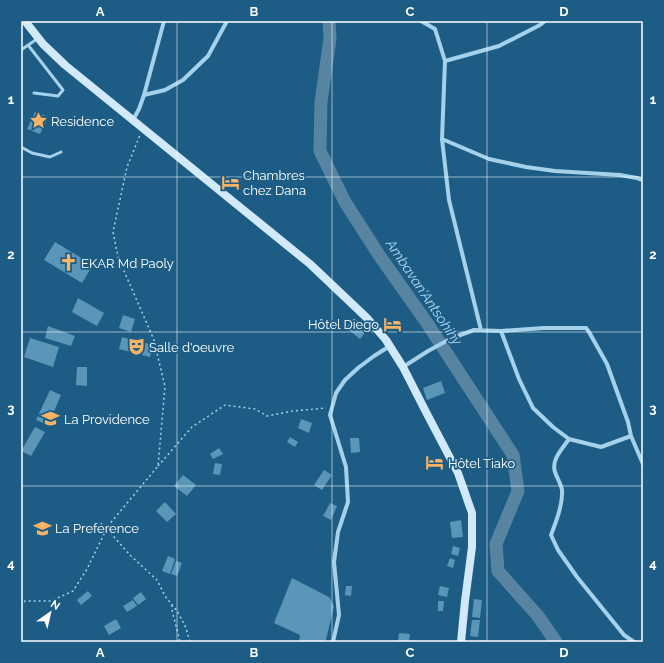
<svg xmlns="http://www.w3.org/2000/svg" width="664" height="663" font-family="Raleway,sans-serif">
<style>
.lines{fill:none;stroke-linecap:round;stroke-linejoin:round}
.river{stroke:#5784a0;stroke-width:13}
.building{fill:#5b95b7}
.path{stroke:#a5d1ea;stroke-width:1.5;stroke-dasharray:2 3;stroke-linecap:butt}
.lane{stroke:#a5d1ea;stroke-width:3}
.street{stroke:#a5d1ea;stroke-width:4}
.secondary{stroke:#d1e9f8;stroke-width:8}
.grid{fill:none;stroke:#fff;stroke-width:1;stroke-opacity:0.55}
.labels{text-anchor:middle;stroke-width:3.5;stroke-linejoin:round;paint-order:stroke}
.poi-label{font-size:13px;fill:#fff;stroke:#1d5d85;text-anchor:start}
.water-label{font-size:14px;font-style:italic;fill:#b1daf2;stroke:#1d5d85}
.neatline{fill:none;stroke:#fff;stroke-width:1.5}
.grid-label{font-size:13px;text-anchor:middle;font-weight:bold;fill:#fff}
</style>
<rect width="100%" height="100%" fill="#1d5d85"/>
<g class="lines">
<path class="river" d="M329,21L330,39L321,102L320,151L345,202L379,255L427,323L513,455L518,491L496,544L498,571L538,616L556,642"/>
</g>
<path class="building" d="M35,112L48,117L40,134L27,129Z
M55,242L93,265L82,283L44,260Z
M78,298L104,313L97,326L72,312Z
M123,315L135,319L131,332L119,328Z
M354,318L368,329L360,339L346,328Z
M48,326L75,336L71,346L45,338Z
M122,337L153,345L150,357L119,349Z
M30,338L59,347L53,367L24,357Z
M77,367H87V386L76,385Z
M441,381L445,393L427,400L423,388Z
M50,390L61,395L48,425L36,420Z
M301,419L312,423L309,433L298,428Z
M35,427L45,432L31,456L21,451Z
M290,437L298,442L295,447L287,442Z
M350,438H359L360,452L351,453Z
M219,448L223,454L213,459L210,454Z
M215,463L222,464L220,475L213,474Z
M324,470L332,475L322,490L314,485Z
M183,475L196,485L187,496L174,486Z
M165,502L176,514L167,522L156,511Z
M330,503L337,506L331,520L323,516Z
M461,520L463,537L452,538L450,522Z
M453,546L460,548L458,556L451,554Z
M168,556L175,559L170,574L162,571Z
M450,558L455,560L453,568L447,566Z
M176,561L182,563L177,576L171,574Z
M292,578L329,597L334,606L326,640L324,642H299L300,635L274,623Z
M346,586H352L351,596L345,595Z
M440,586L449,588L447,597L438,595Z
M88,591L92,596L81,605L77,600Z
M141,592L146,599L138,605L133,598Z
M474,599L482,600L480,618L472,617Z
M133,600L137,606L127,612L123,606Z
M438,601H444L443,611H438Z
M116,619L121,628L109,635L104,626Z
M472,620H480L478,637L470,636Z
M399,633L410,634L409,642H398Z"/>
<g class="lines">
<path class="path" d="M158,466L192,427L225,405L255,409L267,416L293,411L326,408
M107,529L130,555L157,580L165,596L177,611L182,620L186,628L190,642
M172,605V610L180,642
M21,606L25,601H51L73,591L87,569L108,526L158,466L165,387L154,340L118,257L113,232L127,167L140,135"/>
<path class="lane" d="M28,45L63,90L58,96L34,93
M21,50L37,39
M21,147L32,153L50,157L61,152"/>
<path class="street" d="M421,21L435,29L445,61L442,139L449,200L481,330
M445,61L499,46L540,25L545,21
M144,95L165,90L183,80L208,56L227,21
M133,120L139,109L144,95L164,21
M442,139L489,159L526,167L555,171L620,175L637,178L643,180
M501,331L519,379L533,408L553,427L569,439L601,447L631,436L643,464
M403,367L428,351L452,338L474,330L501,331L544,328H586L589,332L607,364L628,422L631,436
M569,439C562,449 551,460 555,472C557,478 561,484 562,490C563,504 556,522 551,535L558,550L577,577L624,635L634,642
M333,642L339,615L334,562L338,532L348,502L346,467L330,415L336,393L345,380L358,368L374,356L390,346"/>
<path class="secondary" d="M25,21L43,44L65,65L310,264L368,319L386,340L403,367L426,412L458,473L472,513V547L465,601L461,642"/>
</g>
<path class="grid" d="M177,21V642M332,21V642M487,21V642M21,177H643M21,332H643M21,486H643"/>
<defs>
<symbol id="sight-bare" viewBox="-9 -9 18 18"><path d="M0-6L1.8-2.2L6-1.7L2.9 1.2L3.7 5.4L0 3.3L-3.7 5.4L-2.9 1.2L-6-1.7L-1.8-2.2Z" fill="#fab363" stroke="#1d5d85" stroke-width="2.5" paint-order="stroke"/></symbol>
<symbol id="hotel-bare" viewBox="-9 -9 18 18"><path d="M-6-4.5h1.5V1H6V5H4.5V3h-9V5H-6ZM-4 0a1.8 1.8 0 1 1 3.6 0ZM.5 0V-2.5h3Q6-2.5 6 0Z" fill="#fab363" stroke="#1d5d85" stroke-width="2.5" paint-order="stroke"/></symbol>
<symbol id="church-bare" viewBox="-9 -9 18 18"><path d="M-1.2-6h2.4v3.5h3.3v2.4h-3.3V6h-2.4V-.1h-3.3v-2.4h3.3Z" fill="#fab363" stroke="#1d5d85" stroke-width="2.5" paint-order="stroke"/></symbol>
<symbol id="theatre-bare" viewBox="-9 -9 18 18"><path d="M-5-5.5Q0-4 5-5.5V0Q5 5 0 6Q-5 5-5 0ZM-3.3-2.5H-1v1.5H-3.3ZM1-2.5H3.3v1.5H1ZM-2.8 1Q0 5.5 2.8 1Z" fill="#fab363" stroke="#1d5d85" stroke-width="2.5" paint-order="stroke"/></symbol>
<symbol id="school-bare" viewBox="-9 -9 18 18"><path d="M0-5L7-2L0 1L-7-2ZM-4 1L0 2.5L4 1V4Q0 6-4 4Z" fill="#fab363" stroke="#1d5d85" stroke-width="2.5" paint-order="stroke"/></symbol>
</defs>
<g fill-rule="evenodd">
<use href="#sight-bare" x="26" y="108" width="25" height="25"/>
<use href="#hotel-bare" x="218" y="170" width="25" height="25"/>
<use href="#church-bare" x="56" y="250" width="25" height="25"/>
<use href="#hotel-bare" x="380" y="312" width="25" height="25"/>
<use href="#theatre-bare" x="124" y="334" width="25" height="25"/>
<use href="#school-bare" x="38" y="406" width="25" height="25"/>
<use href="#hotel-bare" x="422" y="450" width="25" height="25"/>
<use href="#school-bare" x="30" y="516" width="25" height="25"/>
</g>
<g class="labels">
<g class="poi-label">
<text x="51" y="126">Residence</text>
<text x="243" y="180">Chambres<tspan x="243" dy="15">chez Dana</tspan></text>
<text x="81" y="268">EKAR Md Paoly</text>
<text x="379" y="329" text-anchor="end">Hôtel Diego</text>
<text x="149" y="352">Salle d'oeuvre</text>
<text x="64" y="424">La Providence</text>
<text x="448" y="468">Hôtel Tiako</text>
<text x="55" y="533">La Preférence</text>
</g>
<g class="water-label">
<text transform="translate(424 292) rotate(56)" y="5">Ambavan'Antsohihy</text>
</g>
</g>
<rect width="664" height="663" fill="none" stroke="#1d5d85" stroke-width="44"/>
<g transform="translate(50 613) rotate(34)" stroke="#1d5d85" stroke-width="3" paint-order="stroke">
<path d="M0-3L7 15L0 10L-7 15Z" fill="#ffffff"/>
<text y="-6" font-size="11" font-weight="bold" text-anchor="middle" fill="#ffffff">N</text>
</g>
<rect x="22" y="22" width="620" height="619" class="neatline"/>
<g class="grid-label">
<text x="100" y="16">A</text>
<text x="254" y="16">B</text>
<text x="410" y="16">C</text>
<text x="564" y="16">D</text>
<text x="11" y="104">1</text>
<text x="653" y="104">1</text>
<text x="11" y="259">2</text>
<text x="653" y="259">2</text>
<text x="11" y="413">3</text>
<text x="653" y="413">3</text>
<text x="11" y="568">4</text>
<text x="653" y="568">4</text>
<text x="100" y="657">A</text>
<text x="254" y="657">B</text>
<text x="410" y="657">C</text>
<text x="564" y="657">D</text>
</g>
</svg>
